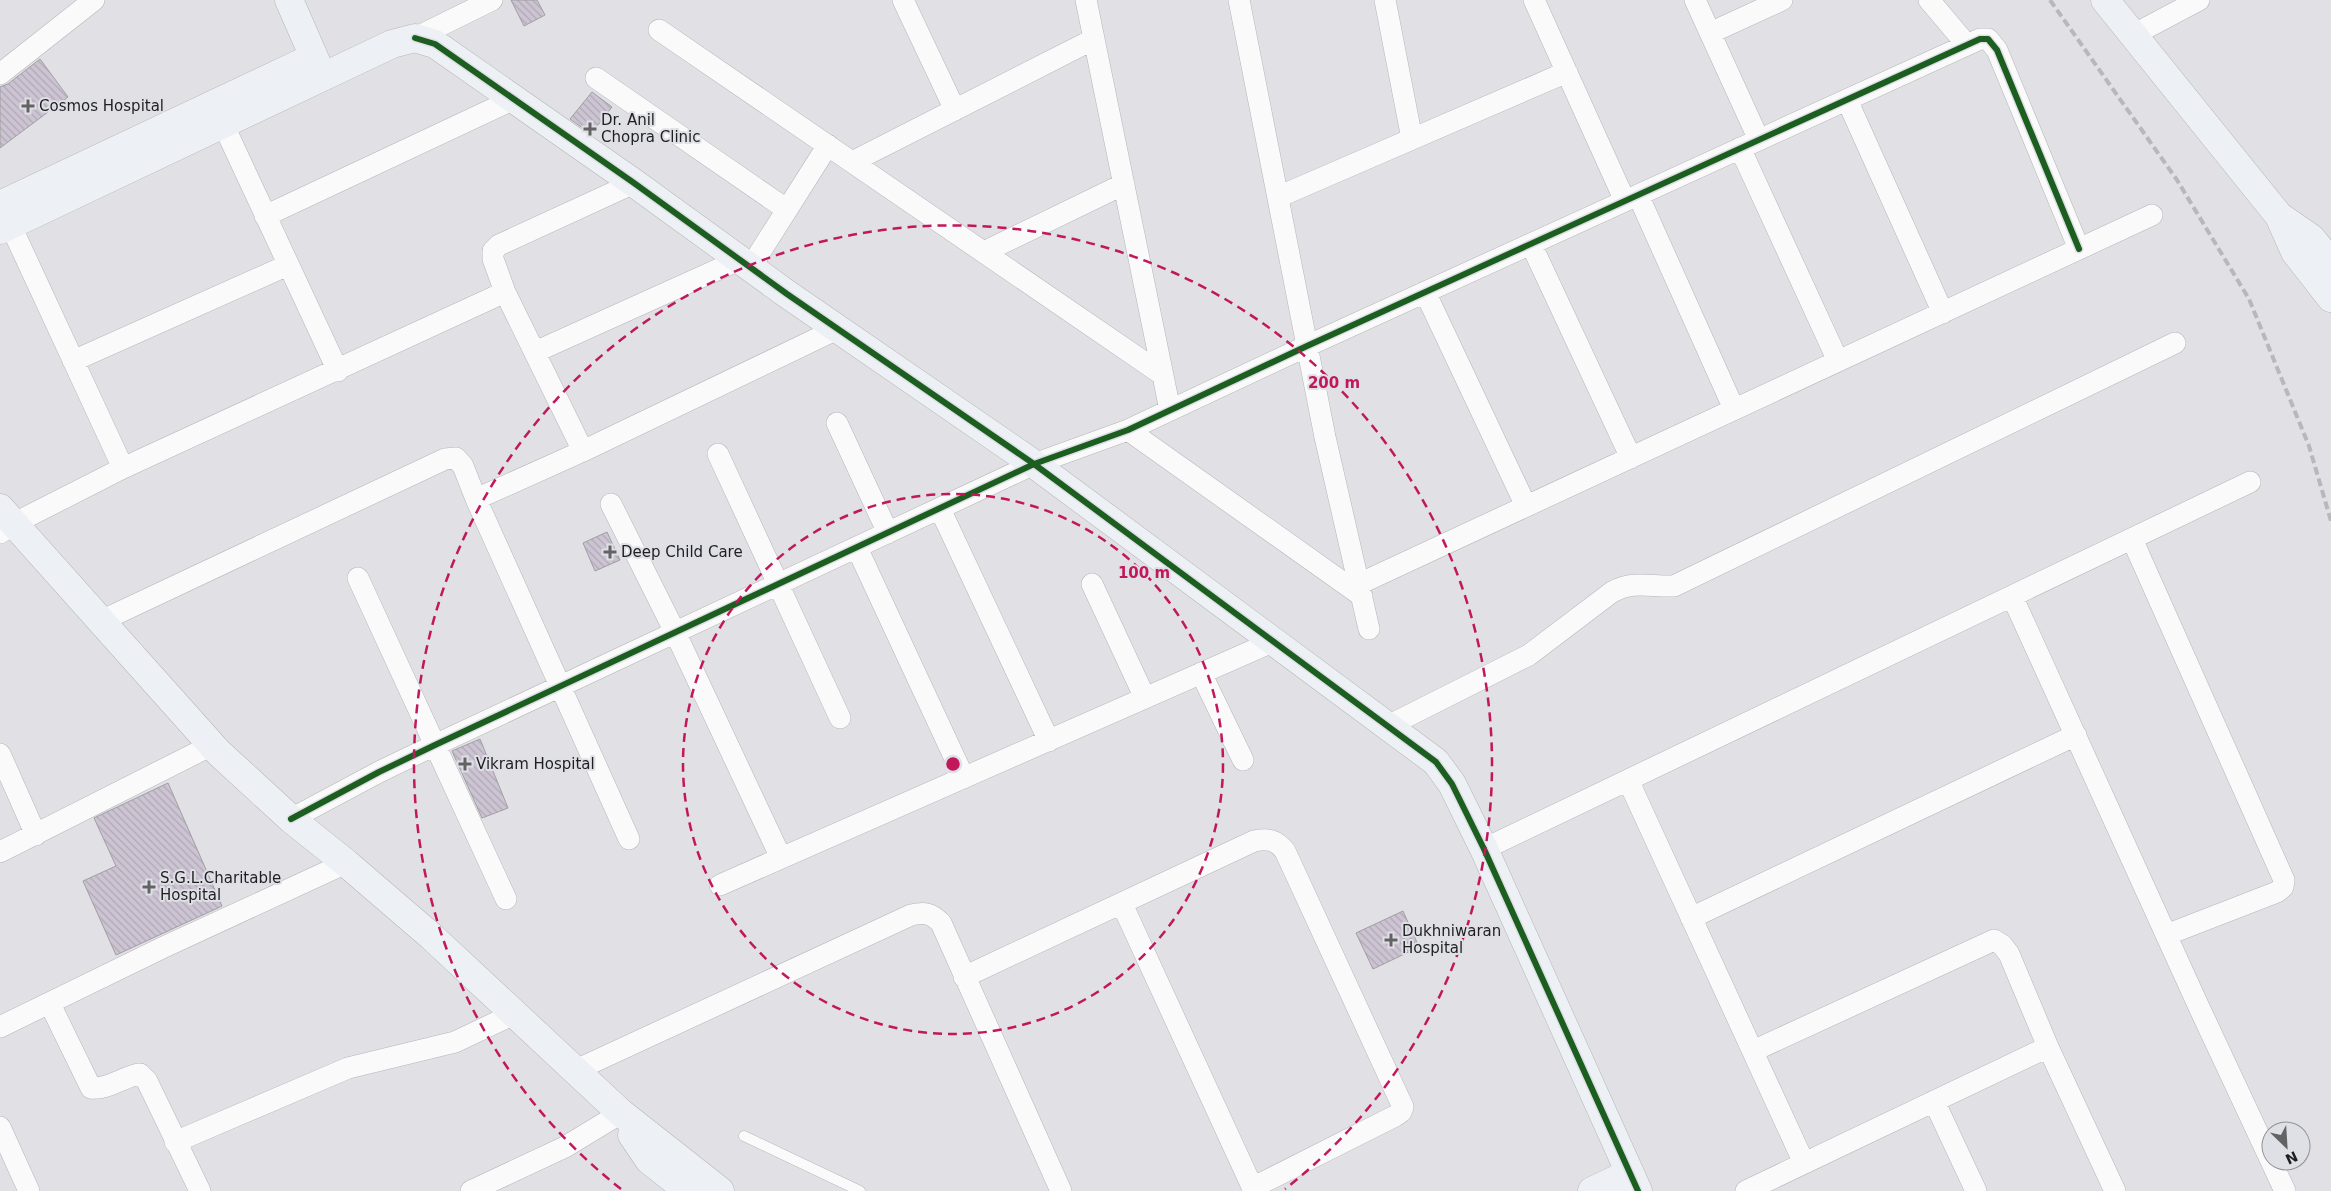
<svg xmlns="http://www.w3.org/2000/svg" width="2331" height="1191" font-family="'DejaVu Sans',sans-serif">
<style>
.building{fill:url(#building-back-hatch);stroke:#a09fa2}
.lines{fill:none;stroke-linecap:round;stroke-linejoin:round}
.lane-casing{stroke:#b6b6b9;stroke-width:11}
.street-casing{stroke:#b6b6b9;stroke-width:22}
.secondary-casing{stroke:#b6b6b9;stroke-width:29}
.lane{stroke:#fafafb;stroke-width:10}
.street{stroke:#fafafb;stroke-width:21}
.secondary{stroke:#edf1f5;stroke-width:28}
.rail{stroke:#b8b8ba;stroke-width:4;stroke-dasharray:8 4;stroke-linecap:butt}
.cycleway-casing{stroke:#dfdfe6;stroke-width:9}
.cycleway{stroke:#1b5e20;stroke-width:6}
.ring{fill:none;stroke:#c2185b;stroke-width:2.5;stroke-dasharray:9 6}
.poi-dot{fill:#636366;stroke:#dfdfe6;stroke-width:2}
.labels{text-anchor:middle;stroke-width:4;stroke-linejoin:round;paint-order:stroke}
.poi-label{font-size:15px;fill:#1f1f22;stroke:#dfdfe6;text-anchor:start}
.centre{fill:#c2185b;stroke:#dfdfe6;stroke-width:2.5}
.ring-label{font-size:15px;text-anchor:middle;font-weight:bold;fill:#c2185b;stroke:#dfdfe6;stroke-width:4;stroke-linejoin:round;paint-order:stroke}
</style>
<defs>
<pattern id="building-back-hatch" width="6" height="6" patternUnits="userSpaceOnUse" patternTransform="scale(1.25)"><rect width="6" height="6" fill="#cdc4d3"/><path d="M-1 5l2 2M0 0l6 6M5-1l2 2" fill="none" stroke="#b0a8b5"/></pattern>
</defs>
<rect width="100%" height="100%" fill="#e0e0e5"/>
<path class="building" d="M511,0H537L545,15L524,26Z
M40,59L68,97L0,148V87L8,84Z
M592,92L612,107L591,134L570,119Z
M607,532L620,560L595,571L583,543Z
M480,739L508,808L482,818L452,751Z
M168,783L222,906L116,955L83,881L116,866L94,818Z
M1403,911L1419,947L1373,969L1356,933Z"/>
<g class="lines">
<defs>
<path id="lane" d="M744,1136L860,1191"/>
<path id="street" d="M903,0L955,110
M1086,0L1170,410
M1239,0L1325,437L1369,629
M1385,0L1412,139
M1534,0L1625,201
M1695,0L1759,140
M1929,0L1967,45
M659,30L1163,375
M1710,33L1782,0
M2133,35L2199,0
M415,38L492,0
M0,74L94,0
M596,78L786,209
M1847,100L1943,313
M223,124L338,371
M1740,148L1838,361
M852,162L1094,39
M1638,195L1734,409
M1278,197L1567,72
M265,216L512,100
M10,224L123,468
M1531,244L1631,458
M984,252L1124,184
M750,268L828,145
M1425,292L1526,506
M535,352L739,260
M73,361L288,265
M837,423L888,533
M1128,430L1362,596
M583,451L505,292L493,259V251L499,245L634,183
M718,454L840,718
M476,499L583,451L837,329
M611,504L675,632L781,858
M940,509L1049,741
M0,533L13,524L123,468L505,292
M2132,539L2284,880L2283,887L2277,892L2166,935
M857,548L964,778
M358,578L506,899
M1092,584L1145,698
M1359,584L2152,215
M2012,596L2198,1005L2285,1191
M101,621L445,459L456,458L463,466L476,499L629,839
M1201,673L1243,760
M1388,726L1529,655L1612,592C1634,580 1650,587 1674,586L2175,343
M0,754L36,835
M1628,780L1804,1163
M291,819L379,772L435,745L1034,464L1128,430L1307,346L1980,39H1988L1997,50L2079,249
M1484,849L2250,482
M0,852L212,745
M720,885L1272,642
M1122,904L1254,1191
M1691,918L2076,735
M964,977L1254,841C1269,838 1276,840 1285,851L1403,1107L1401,1112L1395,1116L1252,1188
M50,1004L91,1088C108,1090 124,1076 140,1074L147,1081L200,1191
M0,1027L164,947L346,863
M1753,1051L1994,940L2002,945L2009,954L2048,1047L2115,1191
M574,1071L911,915C925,912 931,913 941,923L1061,1191
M1934,1101L1976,1191
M0,1127L29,1191
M175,1142L348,1068L455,1042L514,1014
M471,1191L565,1147L621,1113
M1746,1191L2048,1047"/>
<path id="secondary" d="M289,0L321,73
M2105,0L2279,216L2295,252L2331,298
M0,205L314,57
M2279,216L2311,238L2331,262
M0,230L392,44L415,38L435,44L634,183L787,294L1034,464L1436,762L1452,784L1484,849L1638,1191
M0,508L218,752L291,819L346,863L431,936L621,1113L720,1191
M632,1135L649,1160L688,1191
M1592,1191L1630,1173"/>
</defs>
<use href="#lane" class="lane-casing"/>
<use href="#street" class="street-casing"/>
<use href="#secondary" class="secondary-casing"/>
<use href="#lane" class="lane"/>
<use href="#street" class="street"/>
<use href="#secondary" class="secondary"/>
<path class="rail" d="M2050,0L2177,180L2249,299L2309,446L2331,521"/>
<defs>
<path id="cycleway" d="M415,38L435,44L634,183L787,294L1034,464L1436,762L1452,784L1484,849L1638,1191
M291,819L379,772L435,745L1034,464L1128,430L1307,346L1980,39H1988L1997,50L2079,249"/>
</defs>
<use href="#cycleway" class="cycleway-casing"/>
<use href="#cycleway" class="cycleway"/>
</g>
<g class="ring">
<circle cx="953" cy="764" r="270"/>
<path d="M621 1189A539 539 0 1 1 1285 1189"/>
</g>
<g class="poi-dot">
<path d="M25.5 98.5h5v5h5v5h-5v5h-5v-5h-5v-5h5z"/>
<path d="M587.5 121.5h5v5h5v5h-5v5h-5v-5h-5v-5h5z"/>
<path d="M607.5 544.5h5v5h5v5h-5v5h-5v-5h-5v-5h5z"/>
<path d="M462.5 756.5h5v5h5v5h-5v5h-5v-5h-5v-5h5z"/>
<path d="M146.5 879.5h5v5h5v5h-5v5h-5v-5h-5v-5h5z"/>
<path d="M1388.5 932.5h5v5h5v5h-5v5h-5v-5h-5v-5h5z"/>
</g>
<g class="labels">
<g class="poi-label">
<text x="39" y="111">Cosmos Hospital</text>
<text x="601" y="125">Dr. Anil<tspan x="601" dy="17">Chopra Clinic</tspan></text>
<text x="621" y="557">Deep Child Care</text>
<text x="476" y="769">Vikram Hospital</text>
<text x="160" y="883">S.G.L.Charitable<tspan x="160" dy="17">Hospital</tspan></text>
<text x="1402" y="936">Dukhniwaran<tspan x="1402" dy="17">Hospital</tspan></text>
</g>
</g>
<circle cx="953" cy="764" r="8" class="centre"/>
<g class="ring-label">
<text x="1334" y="388">200 m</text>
<text x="1144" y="578">100 m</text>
</g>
<g transform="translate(2286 1146) rotate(155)"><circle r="24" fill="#dfdfe6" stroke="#929298"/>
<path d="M0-4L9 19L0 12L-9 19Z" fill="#636366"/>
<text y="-8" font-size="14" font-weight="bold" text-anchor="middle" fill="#1f1f22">N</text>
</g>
</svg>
